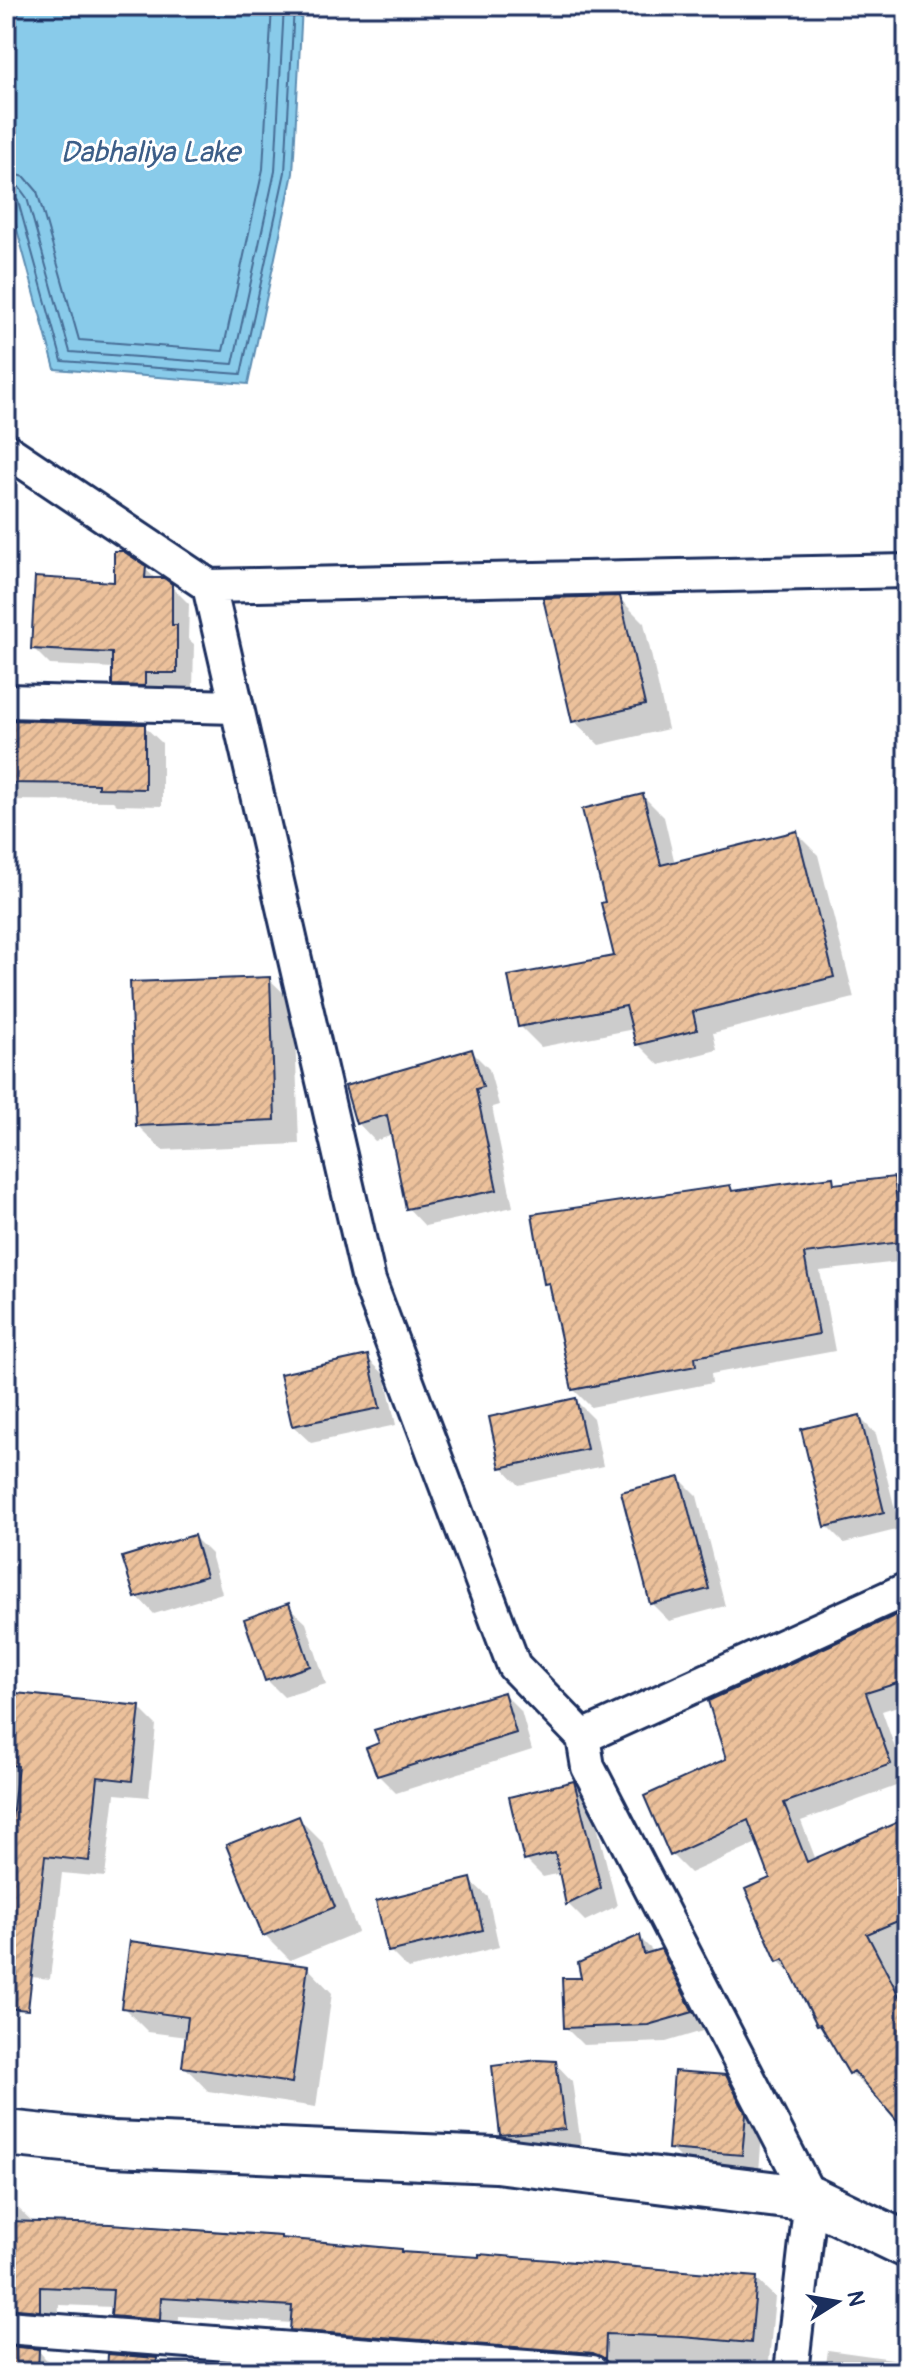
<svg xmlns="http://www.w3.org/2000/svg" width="913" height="2378" font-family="Pangolin,sans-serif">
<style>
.water{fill:#89cbea;stroke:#5d8db2;stroke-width:2}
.shadow{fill:#0003}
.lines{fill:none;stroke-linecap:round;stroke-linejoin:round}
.shore{stroke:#476d96;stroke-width:2}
.building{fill:url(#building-hatch);stroke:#1b2f5e;stroke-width:2}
.street-casing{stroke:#1b2f5e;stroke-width:38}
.secondary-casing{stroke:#1b2f5e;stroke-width:50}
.street{stroke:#fff;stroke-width:32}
.secondary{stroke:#fff;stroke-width:44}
.labels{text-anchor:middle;stroke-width:6;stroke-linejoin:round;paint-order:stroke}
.water-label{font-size:30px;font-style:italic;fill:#3c5e88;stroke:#fff}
</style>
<defs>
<pattern id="building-hatch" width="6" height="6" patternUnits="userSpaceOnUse" patternTransform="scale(2)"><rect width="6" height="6" fill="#ecc19b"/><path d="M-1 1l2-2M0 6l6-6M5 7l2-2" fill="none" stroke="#caa688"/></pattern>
</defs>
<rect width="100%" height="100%" fill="#fff"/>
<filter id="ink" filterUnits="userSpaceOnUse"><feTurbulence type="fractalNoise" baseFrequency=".0125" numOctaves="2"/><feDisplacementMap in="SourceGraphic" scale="16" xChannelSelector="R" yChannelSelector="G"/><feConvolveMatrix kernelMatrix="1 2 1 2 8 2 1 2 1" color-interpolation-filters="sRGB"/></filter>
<g filter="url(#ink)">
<path class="water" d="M6,6H302L293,173L248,384L55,369L6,189Z"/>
<path class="shadow" d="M144,568L157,580L171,586L189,604L188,639L194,644L193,689H162V702L131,701L114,684V668L50,665L33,648L116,584Z
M619,598L644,623L668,729L599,745L574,721Z
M6,722L144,726L162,743V806L117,805L113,801L6,800Z
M643,796L664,817L675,864L797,834L818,855L854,998L713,1033L717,1050L659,1065L638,1044L634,1029L541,1047L520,1026L617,957L607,904Z
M269,979L294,1003L299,1144L162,1150L137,1125Z
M472,1052L489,1069L499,1105L492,1107L513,1207L425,1226L408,1208L393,1135L375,1141L358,1123Z
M893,1179L907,1193V1261L820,1271L835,1351L711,1374L712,1383L591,1407L573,1389L552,1289L546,1283L730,1187L735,1193L832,1180L838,1185Z
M367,1358L385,1375L396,1425L311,1443L293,1426Z
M576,1401L593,1418L603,1466L519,1485L502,1467Z
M859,1417L876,1434L900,1529L844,1543L827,1526Z
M680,1479L697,1496L725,1606L669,1621L651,1603Z
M194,1537L211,1554L222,1593L154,1614L137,1596Z
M288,1606L306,1623L326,1684L284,1697L267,1680Z
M907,1612V1703L882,1711L907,1782L801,1821L816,1860L907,1820V2129L872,2089L869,2091L851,2073L828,2034L818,2024L796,1979L779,1961L747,1890L773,1879L759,1842L690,1873L672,1855L646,1797L728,1760L710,1702Z
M6,1694L139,1708L156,1725L149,1797L115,1794L105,1877L62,1873L50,1979L14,1975L6,1967Z
M504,1694L521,1711L532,1750L396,1793L378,1775Z
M573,1783L591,1801L617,1906L585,1921L568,1904L561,1873L543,1877L526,1860Z
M298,1818L323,1843L358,1932L290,1960L265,1935Z
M470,1880L488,1897L499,1947L408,1969L390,1951Z
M640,1938L655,1953L660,1952L678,1969L709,2029L666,2042L583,2045L566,2028L583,1980Z
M308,1968L332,1993L316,2107L208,2091L184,2066L188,2037L148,2032L123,2007Z
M555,2063L572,2081L581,2145L520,2152L502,2134Z
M725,2077L743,2095L762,2133L759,2172L687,2165L670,2148Z
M6,2207L18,2208L35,2224L283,2240L400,2251L404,2254L756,2279L775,2297L769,2361L757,2360V2372H613L311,2348L292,2329V2323L179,2316L178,2338L131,2334L113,2315V2307L59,2305L58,2328L6,2343Z
M6,2346L38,2350L57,2372H6Z
M828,2350L907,2361V2372H825Z
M110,2356L241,2369L318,2372H109Z"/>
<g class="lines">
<path class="shore" d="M6,172L25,177L37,191L79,340L223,351L263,169L272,6
M6,184L19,187L27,198L70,352L233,364L275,171L284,6
M6,195L13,196L18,201L62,361L241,374L285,172L294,6"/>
</g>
<path class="building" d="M114,551H123L146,566L145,578H164L172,584V625H177V673H145V686L112,685V653L31,649L35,577L114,582Z
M620,596L645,705L572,722L543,598Z
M6,720L145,724V789L98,788V784L6,783Z
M643,794L661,865L797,831L834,977L693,1012L697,1030L636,1045L626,1006L518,1027L508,976L614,956L601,903L605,902L582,809Z
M270,977L275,1120L136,1126L130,982Z
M472,1049L483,1087L476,1089L497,1190L406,1209L387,1115L356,1124L345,1086Z
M833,1177L834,1184L894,1177L902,1242L804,1254L819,1334L695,1357L696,1366L572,1390L549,1283L544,1284L532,1214L730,1185L732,1191Z
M368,1355L380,1408L292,1426L280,1374Z
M576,1398L587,1449L500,1468L489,1417Z
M860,1415L884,1512L825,1527L801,1429Z
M680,1477L709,1589L650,1604L621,1492Z
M194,1535L206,1576L135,1598L122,1557Z
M289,1603L310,1666L265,1681L244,1619Z
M903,1612L907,1625V1680L866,1693L891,1764L784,1803L807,1862L907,1818V1917L867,1934L907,2011V2133L854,2071L849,2074L820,2024L817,2025L784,1959L777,1962L745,1889L770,1878L748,1820L670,1856L644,1796L726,1759L708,1701Z
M6,1692L140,1706L132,1781L98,1777L89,1861L45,1856L28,2010L6,2008V1872L18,1766L6,1764Z
M504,1692L516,1733L377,1776L366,1748L379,1743L374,1730Z
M574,1781L601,1888L566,1905L555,1853L524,1861L509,1797Z
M299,1816L335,1907L263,1936L226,1845Z
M471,1878L483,1930L388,1952L376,1901Z
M640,1935L644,1954L661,1949L693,2012L648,2025L564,2028L562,1978H581L578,1963Z
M130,1941L308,1966L292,2083L182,2067L188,2017L121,2008Z
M537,2060L556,2061L565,2129L500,2135L492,2066Z
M674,2071L726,2075L746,2114L742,2155L668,2149Z
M6,2221L110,2224L281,2236V2238L401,2249V2252L479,2257V2254L757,2277L751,2343L682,2337L606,2334L605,2359L593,2353L290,2330L292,2306L161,2298L160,2320L111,2316L113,2290L40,2287V2311L6,2308Z
M6,2346L39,2349L38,2372H6Z
M108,2354L157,2358L156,2372H107Z"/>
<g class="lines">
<defs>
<path id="street" d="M6,450L209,586L907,571
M209,586L369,1281L514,1666L583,1737L588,1767L811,2199L791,2372
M6,701L236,707
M583,1737L907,1589
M6,2327L592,2372"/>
<path id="secondary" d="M6,2133L113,2144L496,2160L811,2199L907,2245"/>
</defs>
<use href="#street" class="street-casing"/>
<use href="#secondary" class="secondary-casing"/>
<use href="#street" class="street"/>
<use href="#secondary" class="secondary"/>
</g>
</g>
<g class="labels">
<g class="water-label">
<text x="150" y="162">Dabhaliya Lake</text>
</g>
</g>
<rect width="913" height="2378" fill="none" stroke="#fff" stroke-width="32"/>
<rect x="16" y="16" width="881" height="2346" fill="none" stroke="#1b2f5e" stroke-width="3" filter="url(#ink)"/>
<g transform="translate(837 2302) rotate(79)" stroke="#ffffff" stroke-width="6" paint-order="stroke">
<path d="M0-6L14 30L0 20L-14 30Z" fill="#1b2f5e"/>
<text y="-12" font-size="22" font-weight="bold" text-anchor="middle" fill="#1b2f5e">N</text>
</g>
</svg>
